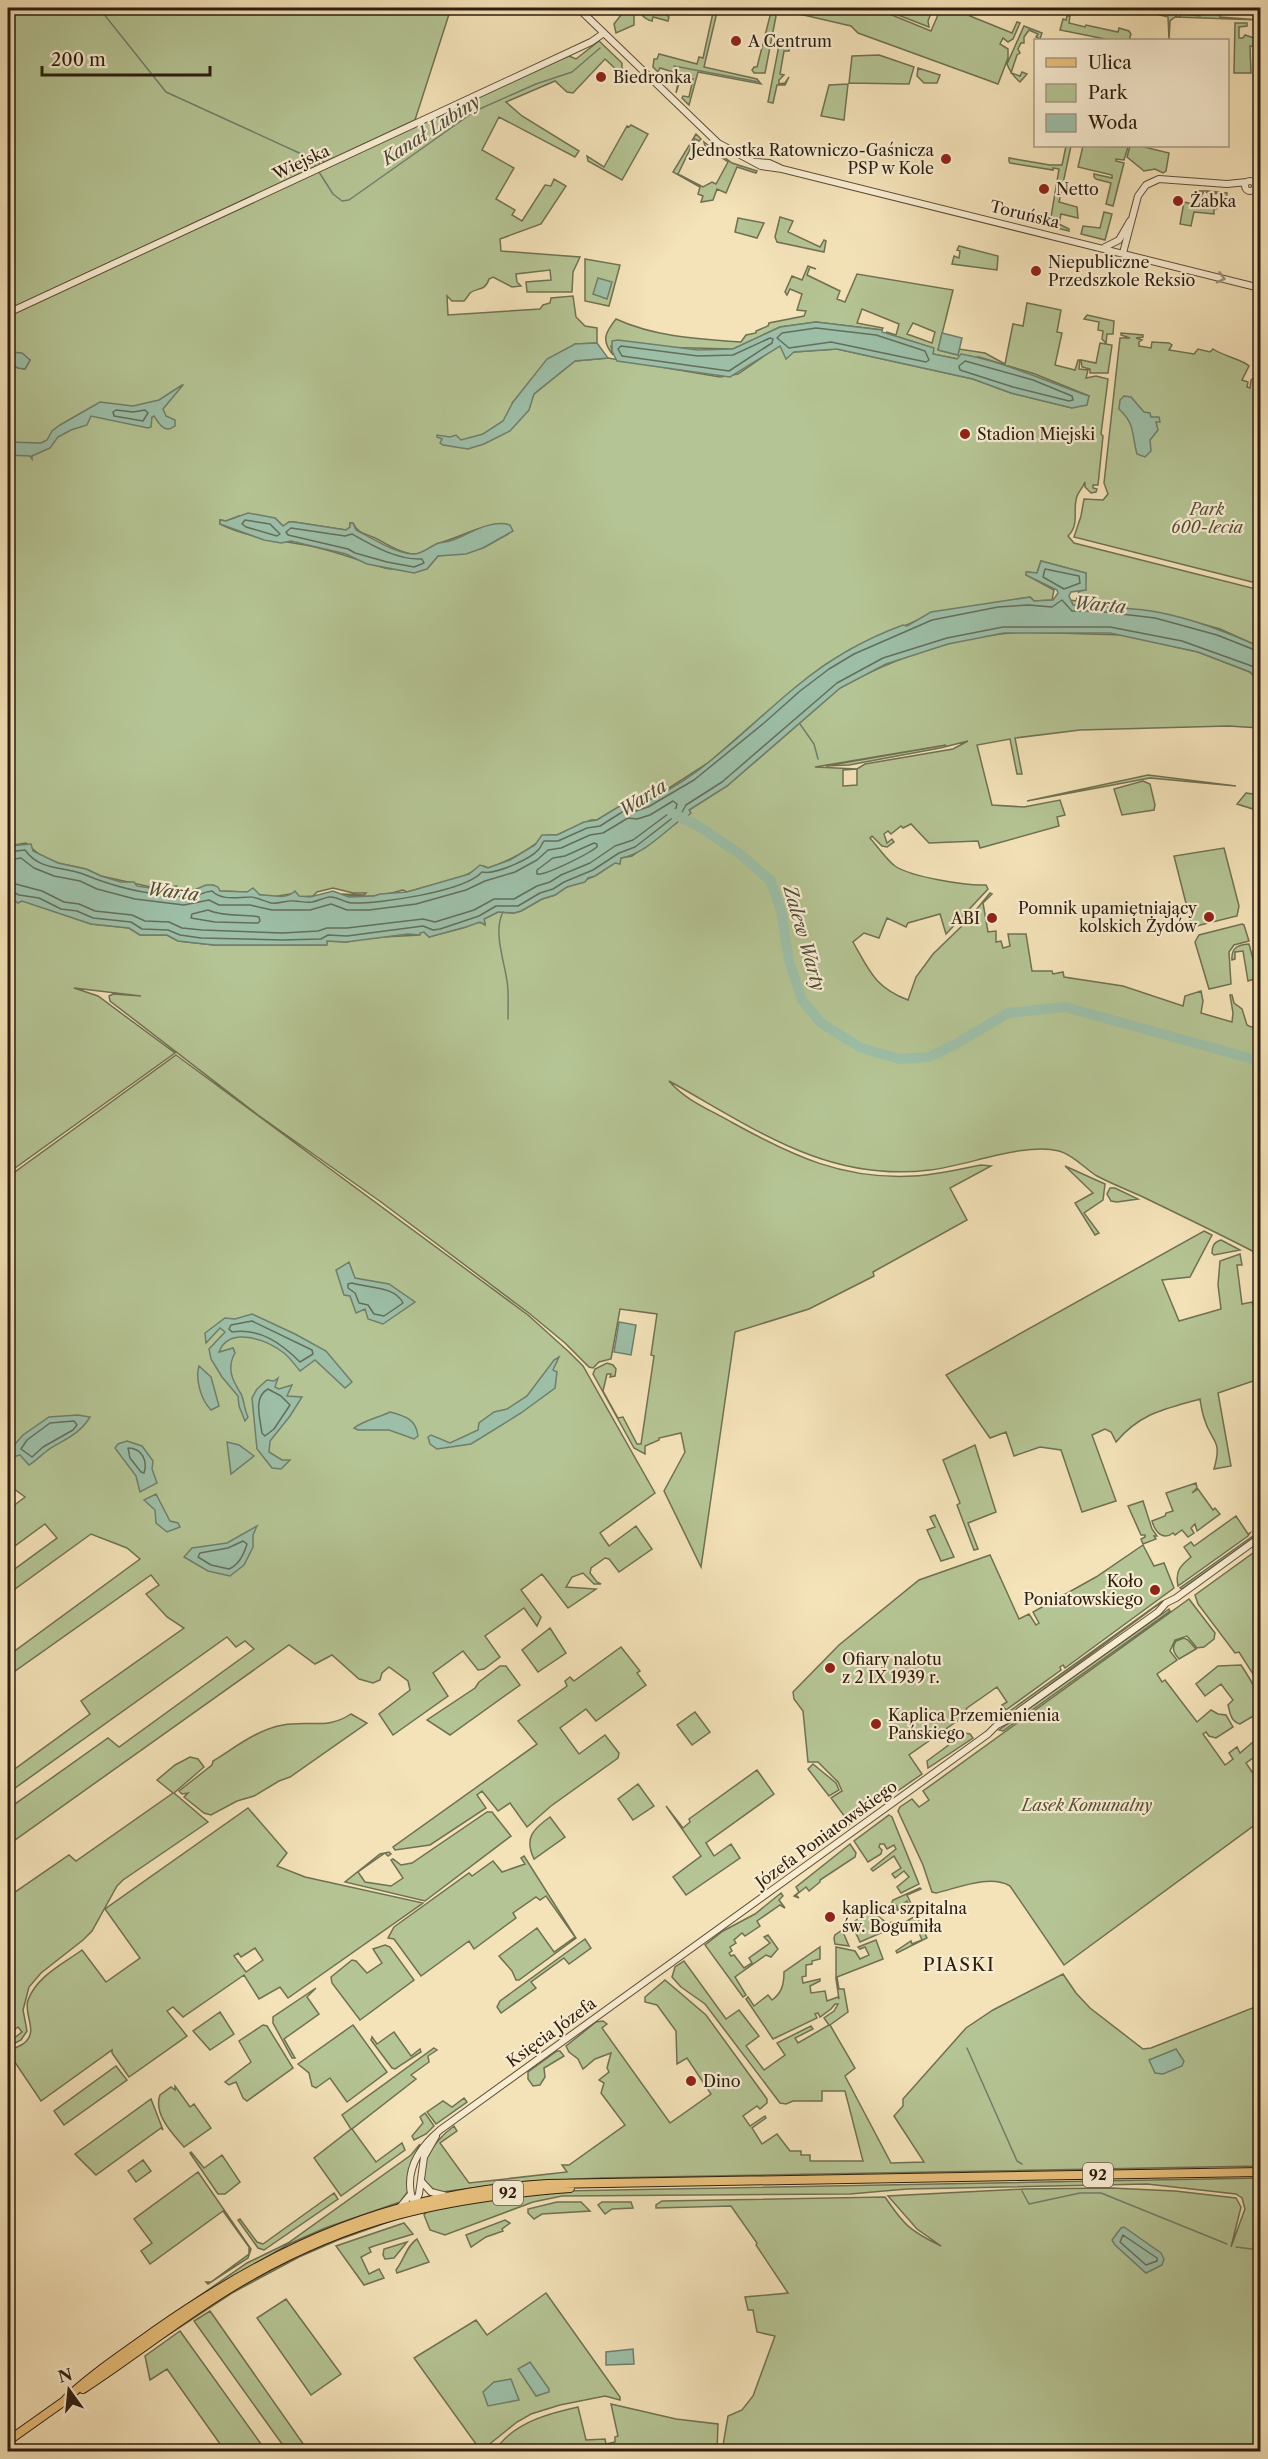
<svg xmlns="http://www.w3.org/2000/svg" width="1268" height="2459" font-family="'Libre Caslon Text',serif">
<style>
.green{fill:#b5c494;stroke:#707052;stroke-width:1.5;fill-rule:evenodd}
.water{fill:#9dbfa8;stroke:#707e6b;stroke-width:1.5}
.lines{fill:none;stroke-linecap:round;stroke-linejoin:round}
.shore{stroke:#646e5c;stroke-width:1.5}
.stream{stroke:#707e6b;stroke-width:1.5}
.river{stroke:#9dbfa8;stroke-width:10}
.minor-casing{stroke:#5e4e39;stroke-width:8}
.major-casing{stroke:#2c1d0f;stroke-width:10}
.minor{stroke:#f8ecd1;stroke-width:6}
.major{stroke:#eac17c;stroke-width:8}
.oneway{stroke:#9c8f7a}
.poi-dot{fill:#8f2418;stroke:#f8ecd1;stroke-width:2}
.labels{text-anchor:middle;stroke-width:4.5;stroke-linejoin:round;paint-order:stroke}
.shield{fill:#f8ecd1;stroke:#695b49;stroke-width:1.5}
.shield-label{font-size:15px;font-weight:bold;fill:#2c1d0f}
.poi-label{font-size:16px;fill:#2c1d0f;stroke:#f8ecd1;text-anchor:start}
.street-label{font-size:16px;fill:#2c1d0f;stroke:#f8ecd1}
.park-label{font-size:16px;font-style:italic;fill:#554f37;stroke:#f8ecd1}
.water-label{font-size:18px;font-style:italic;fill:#4e4e3d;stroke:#f8ecd1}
.neighbourhood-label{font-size:18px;letter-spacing:1.5px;fill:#2c1d0f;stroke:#f8ecd1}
</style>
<rect width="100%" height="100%" fill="#f4e2b8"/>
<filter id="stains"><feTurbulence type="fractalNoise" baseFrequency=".00333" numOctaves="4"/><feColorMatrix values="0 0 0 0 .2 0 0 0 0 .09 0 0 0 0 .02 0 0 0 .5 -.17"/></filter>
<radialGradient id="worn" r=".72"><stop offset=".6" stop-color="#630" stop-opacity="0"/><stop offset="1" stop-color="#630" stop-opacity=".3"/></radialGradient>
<path class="green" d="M8,8H451L415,120L323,163V158L320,157L319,165L312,168L8,310Z
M635,8H658L669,17L668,21L653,17L652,21C642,19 642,13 635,8Z
M714,8H718L704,67L757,79L761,84L698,72L689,105L682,98L683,96L689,97L693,79L681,77L676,93L680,74L660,68L658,72L653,67L654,59H657L659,54L697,64L699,57L703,58Z
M787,8H875L931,31L941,8H973L970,16L1012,33L1017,22L1020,23L1013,39L1008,42L1003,38L1000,44L1008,49V58L998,84L858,33L851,26L786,11Z
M880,8H933L928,21L929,27Z
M1138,8H1178L1176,17H1180L1182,8H1190L1183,9V14L1200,16V9L1219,13L1220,17L1260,20L1175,17L1170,21L1169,40L1168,17L1141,10L1137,13Z
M625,10L634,14V25L616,33L614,24Z
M771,12L776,16L765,73H754L752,70L754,67H757Z
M1067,16H1070L1069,23L1085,27L1086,25L1118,32L1119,28L1129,31L1131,34L1129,40H1110L1060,30L1063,19L1066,20Z
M1235,23H1247V26L1239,27V38H1243L1245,35L1260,40L1259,47L1250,46L1251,73H1234Z
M1024,26L1042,33L1040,39L1036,37L1038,34L1029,30L1024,37V43H1021L1018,49L1020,53L1017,55L1011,73L1020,76L1022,72L1027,74L1020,82C1014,77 1010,72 1007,64Z
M780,40L791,42L789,51H784L780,74L784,75L779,80V84L785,83L789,77L785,85H777L773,103L768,102Z
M599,41L622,63V70L619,72L605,59L573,93L567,92L555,81L506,102L522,116L579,151L575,157L499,117L482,150L514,168L496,199L515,210L512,215L522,221L545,185L551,186L554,179L566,186L541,224L500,239L501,251L580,257L573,272L572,292H527L526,282L551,280L550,270L516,274L517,282L521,286L512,287L493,277L489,279C485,292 477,287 470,293C468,296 466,299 464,301H452L447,296L448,315L540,309L543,305L550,303L551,298L573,296L576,317L585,326L597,328V343L575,344L513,402L531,401L534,394L575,361L608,358L720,377L738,374L780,345L794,352L837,349L973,379L1011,393L1072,408L1089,396L1035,374L979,357L958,359L933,354V348L886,333L887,332L896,335L899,324L862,309L857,323L883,328L882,330L816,322L780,327L733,349L611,346L613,355C601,340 605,333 616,319C655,337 699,339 741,342L746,335L756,333V331L768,326L769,323L804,316L806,311L797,310L802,294L790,289L787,295L785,292L792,276L802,280L808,266L816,269L810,267L807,275L840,291L837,299L845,302L857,274L953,290L938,350L958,355L959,349L985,353L1005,364L1013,324L1023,326L1027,303L1061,310L1057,332L1062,333L1055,365L1075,370L1078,360H1080L1079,369L1088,370L1086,378L1096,376L1108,379L1101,434L1103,436L1098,485H1093V488L1097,489L1096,492L1091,493L1085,487V482C1083,487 1080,490 1078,494C1071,506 1081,524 1068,536L1074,543L1260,590V647L1220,629L1181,618L1119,607L1073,605L1070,600L1076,601L1079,591L1085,590L1086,573L1041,561L1037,573L1027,572L1026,575L1054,590L1052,600L1034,601L1030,597L932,614L851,649L826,664L797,686L708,763L652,799L636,805L628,801L597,820H591L557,835H547C530,849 510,861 488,868L484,866L462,877L407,892L403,890C383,896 362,899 342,894L364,895L366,893H353L333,888L317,892L313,896L299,897L296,893L272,897L247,892L220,891L213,885L184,892L175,886L164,890L101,876L86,869L58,863L41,856L26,843L8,846V316L559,60L569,56L576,59ZM913,323L935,332L932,343L907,334ZM10,352H15L30,360L25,369L18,368L8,362ZM239,516L275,518L283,526L289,522H294L346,530L350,527V523H353C358,534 365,533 375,538C387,544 400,553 414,554C424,554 430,546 439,543C461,537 484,523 506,524L508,534L483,548L438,556L427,569C413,569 398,571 385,568C362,562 341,553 319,548C286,540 252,540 220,524V520L226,521Z
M879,55L914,67L909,84L849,83L852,56Z
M918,68L940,75L937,83H924L917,76Z
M848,84L844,120L821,116L829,85Z
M631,125L648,134L622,180L588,161L587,156L604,167L627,126L629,127Z
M696,134L701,139L699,141L695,139L678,174L703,187L712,182L716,184L728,162L705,146L704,142L732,163L757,171L756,173L737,167L726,193L717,189L713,200L701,202L703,196L698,194L700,187L673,172Z
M1066,146H1071L1059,202L1077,207L1078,218L1061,214L1059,224L1069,229V231L1045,225L1050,223L1059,169L1053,168V170L1010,163L1009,161V158L1050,165H1062Z
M1083,146L1128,147L1124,160L1116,159V161L1124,163L1113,206L1106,204L1111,183L1096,179L1094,177V174L1112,178V175L1078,167Z
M1130,146H1140L1169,153L1166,171L1163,173L1155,169L1144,171L1127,157Z
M1198,191H1204L1199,200L1202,201L1203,196L1204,203L1221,201L1222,194L1209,193V197L1213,199H1211L1206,191L1227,193L1226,207L1214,209V214L1194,212L1191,226L1180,224L1184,202L1192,204L1195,196L1193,205L1196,208Z
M1104,212L1112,214L1105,240L1081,234L1083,226L1100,228Z
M780,217L793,221L788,232L820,247L824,240L826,241L824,252L777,242L775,237Z
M738,218L764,223L757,238L735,232Z
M959,246L998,256L997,270L952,264L954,256L959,258L960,251L957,250Z
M585,259L620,265L609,306L585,301Z
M1087,315L1114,321L1113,334H1107L1106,343L1102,339L1103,331L1098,330L1099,322L1084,319Z
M1121,333L1143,335V337L1136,338L1142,340L1139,342V346L1151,348L1152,342L1169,343L1172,345L1169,350L1194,354L1198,349L1210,352L1213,349C1223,356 1244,360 1249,366L1242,380L1248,382L1247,387L1250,388L1251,380L1260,372V584L1074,537L1081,516L1084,499L1103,500L1108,494L1104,483L1120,338H1130L1121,335Z
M1100,343L1112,345L1108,373H1090V369L1082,367L1081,360L1096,363Z
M1022,632L1123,635L1198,652L1250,672L1257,679L1258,673L1260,675V728L1228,726L1080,730L1015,738L1022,774H1017L1010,739L977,745L992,805L1024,807L1060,800L1065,815L1057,817L1059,826L980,848L978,841L929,843L911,824L903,828L901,826L891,834L888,831L884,834L887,843L892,839L894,842L887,847L882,846L872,836L870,838C878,847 886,859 895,866C911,877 967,886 986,885L988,889L946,934L940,914L908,923L906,927L887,918L879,938L864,933L853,942C870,972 875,987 908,1000L916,977L933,954L966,922L990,893L992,894L983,903L988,932L996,931V942L1001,941L1003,948L1010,946L1008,934H1026L1032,971H1052L1053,974L1063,972L1064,977L1123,986L1183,1006L1185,996L1201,991L1203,1001L1201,1013L1232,1022L1233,1013L1230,995H1232L1234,1003L1242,1009L1247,1025L1251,1027L1260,1026L1255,1029L1260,1032V1255C1222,1235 1182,1216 1143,1197C1128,1190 1112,1184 1097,1176C1085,1169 1074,1155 1059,1151C1024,1142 967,1166 930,1170C827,1183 754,1128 669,1081C686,1101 711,1110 733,1123C793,1156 843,1180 914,1176C936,1175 960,1169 981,1165L991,1166L950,1188L967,1220L873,1272L874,1276L809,1309L735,1332L701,1567L664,1491L685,1452L681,1433L659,1438V1440L645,1446V1454L634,1448L593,1374L595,1369L607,1363L613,1365L616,1369L615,1376L610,1377L611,1374H607L603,1391L618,1418L623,1417L637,1444H641L654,1356L651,1355L657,1314L620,1309L611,1359L599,1362L593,1368L589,1367L565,1343L530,1314L381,1202L258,1115L110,1001L109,996L113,994L141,996L74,988L98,996L175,1053L8,1173V895L91,924L129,928L140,935H167L178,941L214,945H326L327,941L346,942L365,938L419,935V933L424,932L429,937L466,927C472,923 479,921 485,924L484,919L498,912L514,913L521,911L542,899L555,895L567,887L595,876L621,858L632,856L679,821H683L689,810L727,786L840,688C895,657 957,636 1022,632ZM968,741L953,749L865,764L857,769L815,767L946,745L826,766L849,765L940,748ZM857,769V785L843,786V770Z
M1148,775L1236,786L1150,778L1027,801Z
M1143,781L1150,784L1155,805L1154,810L1122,815L1114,789Z
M1246,793L1260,795V807L1254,806L1253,809L1237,804Z
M1224,848L1239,906L1237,916L1192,927L1174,856Z
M1242,924L1244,925L1249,941L1234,945L1229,952L1231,984L1209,989L1195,942L1199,935Z
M1249,944L1258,978L1248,981L1243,951L1235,952V959L1232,960C1231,947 1238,945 1249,944Z
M176,1055L528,1315L569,1352L583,1366L655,1493L600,1533L609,1546L636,1526L652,1549L619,1572L609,1559L605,1558L591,1568L590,1573L597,1582L601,1584H594L583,1573L572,1577L566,1587L596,1589L568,1608L542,1574L521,1590L541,1617L537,1626L524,1608L485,1636L500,1657L484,1669L478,1670L463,1651L433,1673L448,1696L393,1735L379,1714L410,1690L408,1681L389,1667L382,1673L380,1680L373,1683L359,1679L332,1655L315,1664L289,1645L8,1845V1809L108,1738L119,1747L254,1649L245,1641L236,1647L227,1637L8,1793V1774L90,1714L81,1701L184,1628L167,1617L146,1594L159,1585L151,1575L8,1676V1656L140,1559L127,1548L91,1534L8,1594V1574L57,1538L45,1524L8,1551V1510L25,1497L10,1486L8,1488V1177Z
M1065,1166L1105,1184L1103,1200L1084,1213L1099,1233L1095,1235L1075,1203L1093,1193Z
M1110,1188H1115L1138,1199L1117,1202L1111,1201L1107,1194Z
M1204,1231L1212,1235L1190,1277L1162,1280L1179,1321L1221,1309L1218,1285L1220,1261L1240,1254L1242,1265H1237L1242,1304L1252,1302L1258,1320H1260V1384L1259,1379L1218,1393L1231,1466L1214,1469C1223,1438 1211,1443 1204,1418C1202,1412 1201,1405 1200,1399C1165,1409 1140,1413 1116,1442L1111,1432L1105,1429L1092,1435L1116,1501L1082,1512L1061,1450L1040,1447L1014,1456L1006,1432L990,1438L946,1375Z
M1221,1240L1240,1250L1214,1255L1212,1253C1212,1246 1214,1242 1221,1240Z
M975,1445L996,1512L968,1523L978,1549L974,1550L957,1505L960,1503L943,1460Z
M1196,1483L1197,1488L1192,1493L1198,1489L1213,1510L1215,1508L1220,1514L1197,1531L1195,1524L1191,1528L1194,1533L1188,1537L1182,1530L1175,1535L1173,1533C1163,1541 1155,1532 1152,1521L1165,1516L1166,1513L1173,1511L1166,1493Z
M1143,1501L1152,1529L1157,1536H1154L1156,1539L1143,1544L1141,1539L1145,1537V1535H1141L1128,1506Z
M935,1515L954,1557L941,1561L927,1530L935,1527L930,1517Z
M1236,1516L1248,1534L1250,1533L1248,1536L1178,1586C1175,1571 1180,1566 1191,1557L1184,1547L1191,1542L1194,1546Z
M1260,1531V1533L1182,1589L1180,1588Z
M1143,1545L1154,1566L1164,1563L1174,1588L1065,1668L1063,1665L1060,1667L1061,1670L1006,1710L1002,1705L1007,1702L997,1687L967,1708L964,1713L968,1718L966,1720L963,1717L909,1755L922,1774L896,1792L886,1796L882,1792L877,1796L880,1800L854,1817L847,1828L844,1824L848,1821L831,1798L842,1791L838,1782L818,1762H808L803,1711L794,1699L793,1692L839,1645L919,1580L990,1555L1019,1619L1029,1614L1036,1625L1039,1623L1033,1612L1096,1577Z
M1260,1548V1685L1239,1652L1235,1653L1198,1604L1195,1595Z
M1189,1599L1215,1633L1214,1639L1204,1647L1197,1648L1187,1636L1175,1640L1170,1651L1177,1660L1157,1674L1162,1682L1165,1680L1197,1722L1211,1710L1218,1714L1226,1715L1233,1727L1216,1738L1209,1736L1206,1732L1203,1734L1225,1765L1233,1759L1229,1753L1237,1747L1240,1753L1260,1736V1753L1246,1763L1252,1772L1260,1769V1821L1064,1965L1010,1886C990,1874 958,1888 936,1893L932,1892L923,1865L898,1811L900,1807L912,1799L919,1807L929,1800L923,1791Z
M1163,1601L1010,1714L1007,1713L1161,1602Z
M1169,1609L1170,1611L1003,1731L999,1730Z
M550,1628L566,1653L538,1672L522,1650Z
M1184,1638L1188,1640L1196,1649L1179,1659C1174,1653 1171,1648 1176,1641Z
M621,1647L640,1671L637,1673L646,1685L596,1721L586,1709L560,1728L579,1754L605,1735L619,1753L618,1758L551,1806L527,1827L510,1803L498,1811L482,1791L477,1795L486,1808L430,1845L395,1850L393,1847L537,1744L518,1721L567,1686L565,1681L570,1677L574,1681Z
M1241,1665C1251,1680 1260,1694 1260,1712L1240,1724C1230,1721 1230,1712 1228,1705L1233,1700L1221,1684L1205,1696L1196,1684L1218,1666Z
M500,1666H506L520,1685L450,1735L427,1720L475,1688L479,1682Z
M695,1712L710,1732L692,1745L677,1725Z
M351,1714L367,1723L290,1777L279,1781L254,1796L237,1801L211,1815L204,1813L184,1797L188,1793L182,1794L179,1791L212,1765L213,1761C236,1747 256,1730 283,1725C309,1720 327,1730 351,1714Z
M965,1733L970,1734L973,1738L928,1768L927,1761Z
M190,1757L198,1759L204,1767L174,1793L208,1822L123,1880L117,1886L92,1931L83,1940L41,1973L29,1987L23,2010L27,2031L21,2040L8,2047V2043L22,2032L18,2027L10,2033L8,2030V1897L69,1855L76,1861L173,1793L157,1780L175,1765Z
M813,1764L836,1783L839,1790L829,1796L808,1769Z
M757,1770L774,1794L706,1843L714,1856L731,1844L740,1858L686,1895L673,1877L701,1856L666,1806L683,1828L690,1822L689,1819Z
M638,1784L654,1806L633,1820L618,1799Z
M248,1808L287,1853L277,1866L305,1877L423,1903L288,1998L280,1987L259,1999L244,1975L183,2017L173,2007L167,2011L187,2036L129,2077L112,2053V2050L41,2101L8,2052C12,2049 18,2047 23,2044C40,2032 23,2015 28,2000C37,1976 63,1964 82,1950L106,1982L140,1958L105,1909ZM255,1948L263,1960L246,1972L234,1956L238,1953L241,1957Z
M487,1812H492L511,1836L425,1901L345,1882L380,1854L389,1852L391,1854L388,1856L385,1853L358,1872L365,1882L391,1886L403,1878L391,1860L393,1859L401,1865L412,1863Z
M889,1815L892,1817L919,1884L901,1893L897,1887L909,1877L904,1871L895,1878L892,1874L901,1868L894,1856L873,1871L871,1869L896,1849L894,1845L887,1849L884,1844H880L879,1847L882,1850L881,1854L868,1862L854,1841Z
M550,1817L565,1837L534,1859C524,1838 533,1829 550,1817Z
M850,1844L856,1853L855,1857L820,1880V1882L809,1891L806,1887L796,1895L799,1898L794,1896L799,1892L796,1887Z
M524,1856L576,1938L519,1980H516L512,1971L499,1956L537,1928L554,1952L575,1937L546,1896L540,1900L536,1897L513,1913L516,1918L474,1949L469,1941L421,1976L394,1939L388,1938L394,1927L469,1873L472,1876L493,1861L502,1872L525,1864L521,1858Z
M920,1888L921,1889L907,1895L927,1938L897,1953L896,1951L911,1941L912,1944L922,1940L915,1923L908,1925L905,1922L914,1917L907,1901L904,1903L907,1907L901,1913L896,1905L898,1911L891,1904L893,1900Z
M781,1893L783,1896L779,1900L785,1908L780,1905L757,1921L760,1926L745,1936L742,1933L734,1940L736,1943L730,1947L732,1951L729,1953L731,1956L734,1955L744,1968L752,1963L749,1958L770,1943L764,1937L768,1935L778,1949L771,1957L766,1955L735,1977L746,1995L743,1997L705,1945L723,1931L755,1914Z
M883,1904L889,1908L878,1913V1916L887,1923L894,1922L897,1926L860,1942L852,1925L843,1932L849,1946L835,1944L834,1938L835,1935L878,1905Z
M585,1939L591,1948L569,1964L564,1958L531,1982L536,1988L501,2013L497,2007L500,2001Z
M876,1940L883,1959L837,1977L839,1989H844L848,2012L830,2025L855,2068L845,2076L891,2163L924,2162L894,2116L903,2106V2099L966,2028L993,2010L1063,1974L1076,1993L1090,2008L1143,2049L1151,2048L1260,2005V2166L601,2178L518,2182L442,2192C402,2182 434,2140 454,2126L457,2131L440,2143L469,2183L567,2172L562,2165H569L625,2125L601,2093L604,2083L599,2080L609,2072L607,2068L611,2053L595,2059L583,2069L578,2059L569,2052L566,2046L596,2022L603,2021L607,2024L602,2028L670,2123L711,2094L687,2058L677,2064L676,2031L657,2005L645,2002V1997L665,1980L706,2015L767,2099V2103L760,2109L757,2106L743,2116L750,2126L765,2116L766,2118L752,2128L762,2144L777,2134L790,2151H801V2155H810V2161H863L845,2091H822V2101H793L786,2104L780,2103L705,2004L681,1987L672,1977L675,1967L684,1961L726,2019L739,2010L759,2036L746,2046L764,2070L785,2055L777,2043L811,2026L813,2029L795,2038L798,2043L829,2025L824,2018L834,2011L838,2004H835L831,2009L820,2017L818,2013L815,2014L817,2018L773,2039L746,1999L748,1997L754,2006L768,1995L772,2000C782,1993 784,1984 784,1972L820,1947V1959L812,1961V1964L806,1965V1976L802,1977L803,1983L820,1979V1981L810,1986L811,1993L825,1991L827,2001L838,1997L839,1999L836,1979V1947L855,1951L860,1959L869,1955L865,1947L860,1949L858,1947Z
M385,1945L390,1947L414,1980L360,2020L332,1983L331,1977L352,1960L356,1961L367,1973L382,1963L373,1949Z
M316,1988L307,1997L319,2014L284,2039L295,2058H292L273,2023V2017Z
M220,2012L234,2034L210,2050L193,2031Z
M263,2025L267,2026L293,2068L247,2101L243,2098L236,2082L229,2085L225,2082L251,2062L239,2041Z
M353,2025L387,2072L347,2102L330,2078L316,2088L312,2086L309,2073L298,2064Z
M394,2032L411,2056L420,2049L421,2052L395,2069L392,2068L371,2040L372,2037L377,2044Z
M434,2048L437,2050L428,2056L429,2062L411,2075L416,2079L352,2129L376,2162L402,2143L405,2150L341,2196L314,2158L351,2129L342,2115Z
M557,2051H560L564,2056L544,2068L545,2077L540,2085L533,2086L528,2079V2072Z
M116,2066L127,2080L64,2125L54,2111Z
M175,2086L190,2107L194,2104L211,2128L184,2147C173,2134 153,2114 160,2095L171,2087L175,2090Z
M464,2098L467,2102L436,2124L427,2112L443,2101L452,2107Z
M151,2099L163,2130L161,2128L96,2175L75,2154Z
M425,2113L434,2126L426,2134L414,2140L412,2136L423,2123L420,2117Z
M420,2144L411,2164L409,2190L400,2202L325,2228L289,2244L214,2288L140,2337L247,2263L288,2243L411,2155Z
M191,2152L204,2168L222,2155L240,2182L225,2194H218L190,2153Z
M143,2160L151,2171L136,2182L128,2171Z
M198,2172L251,2249L248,2258L208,2284L206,2282H211L249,2254V2247L223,2211L150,2264L141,2251L152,2243L134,2219Z
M1260,2178V2451H722L728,2416L742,2410L753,2396L775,2336L757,2332L753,2310H748L745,2297L788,2293L756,2245L757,2243L731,2206L656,2208V2205L662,2201L885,2197C904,2225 910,2231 941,2246L917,2229L888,2196L1024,2189L1111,2188L1175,2191L1236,2198L1241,2207L1231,2247L1245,2209L1242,2198L1236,2194L1147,2184L907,2189L850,2194L562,2196L533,2202L445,2235L430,2230L424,2215L428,2210L501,2197L561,2191Z
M334,2193L338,2199L264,2250L258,2248L238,2220L240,2219L257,2242L263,2244Z
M557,2202H581L590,2211L542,2214L534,2219L528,2213V2209Z
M602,2202H631L633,2208L612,2209L605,2214L598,2205Z
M408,2215L338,2240L299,2257L232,2293L148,2348C158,2335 178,2326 193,2317C263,2270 327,2238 408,2215Z
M505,2220L510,2223L502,2229L503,2231L486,2237L471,2247L466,2235Z
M404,2223L413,2234L374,2246L369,2248L371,2252L361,2257L369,2274L379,2269L384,2278L364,2285L336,2246Z
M417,2239L429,2262L397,2273L396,2270C404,2260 407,2245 417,2239Z
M407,2242L394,2258L385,2259L383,2255L384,2249Z
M546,2293L620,2397V2400L605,2396L560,2405L531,2414L517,2422L481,2451L414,2358L476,2320L487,2335Z
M286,2299L341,2374L311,2395L257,2318Z
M210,2311L306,2448L309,2451H287L194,2321Z
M180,2331L266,2451H225L167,2369L150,2380L145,2356Z
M611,2404L676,2419L718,2424L717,2451L505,2452L500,2444C519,2421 551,2413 578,2407L586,2440L605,2439L606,2444L615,2442V2437L618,2436Z"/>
<path class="water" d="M598,278L612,282L607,299L593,294Z
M816,322L882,330V332L934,348L933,354L957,359L961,354C1006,362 1047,382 1089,396L1087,405L1072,408L1011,393L973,379L837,349L794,352L786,359L780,346L730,377L617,361L612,351V341L618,340L698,350L733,349L780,327Z
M942,333L962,338L958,355L938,350Z
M597,343L608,358L575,361L534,394L529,410L510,431L484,444L468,449L443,445L440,443L442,439L437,437V435L450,437L456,435L461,440L483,434L503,421L513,402L547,359L575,344Z
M10,352L22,353L30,360L25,369L18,368L8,362Z
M182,385H183L163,409L166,416L175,420V426C165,434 159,424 154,416L152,417L151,427L148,428L91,416L87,425L71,430L58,437L50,448L32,456V459L30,456L8,455V442L41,443L47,440L52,431L60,425L100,402L133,406L159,400Z
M1124,396L1131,397L1144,412L1150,413L1151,417H1159L1160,422H1156L1158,430L1150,440L1151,451L1145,457L1137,454C1131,433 1136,425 1119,409L1120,400Z
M248,513L275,518L283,526L289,522H294L346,530L350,527V523H353L356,530C372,538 395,553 413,554C424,554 429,546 439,543C443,542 448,542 453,540C471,533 491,519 510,525L513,531L483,548L466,554L438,556L427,569L414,573L367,564L346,554L291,541L281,543L264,540L220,524V520L226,521Z
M1041,561L1086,573V590L1071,592L1069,596L1073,605C1101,608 1129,607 1157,612C1194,619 1227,632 1260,647V675L1258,674L1257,679L1250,672L1198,652L1110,633H1004L948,644L886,664L840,688L727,786L689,810L691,813L683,821H679C661,835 643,854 621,858L620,864L615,863L595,876L588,878L585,882L567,887L555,895L542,899L521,911L514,913L498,912L484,919L485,925L480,922L466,927L429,937L424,932L420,933V935L408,934L346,942L327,941V945H214L178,941L167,935H140L129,928L91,924L22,901L18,903L8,895V846L31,844L33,851L58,863L86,869L101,876L121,882H134L137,886L164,890L177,886V889L192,891L206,885H213L218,887L220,891L247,892L253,888L260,895C273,894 284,901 295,891L299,896L310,897L333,891L349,897L374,896L380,894L407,892L469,874L480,865L488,868L510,860L535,845L542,835H557L584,822L597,820L628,801L636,805C699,782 746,727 797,686C828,660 865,639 903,625L907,626L931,612L1030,597L1034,601L1053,600L1058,593L1057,590L1026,575V572L1037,573Z
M349,1262L355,1278L389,1284L415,1302L383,1324L368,1319L365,1309L356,1313L350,1296L344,1295L336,1270Z
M252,1314L295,1334L326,1351L352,1382L345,1388L315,1360L300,1371C295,1365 290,1358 284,1353C267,1340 229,1325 219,1352L233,1348L235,1353C226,1369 233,1381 241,1394C244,1399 244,1409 248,1417L245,1421L239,1406L238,1396L222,1377L211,1359L209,1349L225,1332L220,1328L206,1343L205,1333L225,1318L235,1319Z
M619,1322L636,1325L631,1355L614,1352Z
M559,1357L553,1370L557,1372L555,1388L521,1413L471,1444L437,1449L430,1444L428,1437L431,1435L450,1443L478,1430L479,1423L494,1412L507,1409L527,1396L554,1360Z
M199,1366L211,1377L219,1406L211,1410C201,1400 195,1379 199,1366Z
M278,1378L275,1387L279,1389L292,1385L287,1396L302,1397L290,1416L270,1441L269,1452L282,1460H290L281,1469L272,1468L257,1449L252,1398L257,1389L267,1380L274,1381Z
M390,1412C405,1416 416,1419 418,1436L414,1439L389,1430H358L354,1428C366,1419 378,1418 390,1412Z
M78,1415L90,1417C80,1434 65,1439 48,1450C41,1455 36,1461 29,1465L20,1455L8,1458V1452L23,1435L49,1417Z
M127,1441L142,1446L153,1461L152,1469L157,1483L140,1492L136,1476L115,1448L118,1444Z
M227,1442L239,1445L254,1456L231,1474Z
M156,1494L170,1521L178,1523L180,1527L167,1532L156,1523L155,1510L144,1500Z
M257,1526L253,1535V1547L244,1565L230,1576L208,1571L184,1557L192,1548L227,1543Z
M1176,2049L1184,2061L1182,2066L1163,2074L1155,2073L1149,2060Z
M1124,2227L1161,2253L1164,2259L1162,2265L1146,2273L1115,2245L1112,2240L1121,2228Z
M633,2349L634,2364L606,2365V2352Z
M530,2362L549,2389V2392L536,2396L518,2369Z
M511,2379L519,2400L488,2406L483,2392L494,2382Z"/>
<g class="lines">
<path class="shore" d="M816,328L876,335L925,351L929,360L926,362L831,342L789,348L777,338L782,333Z
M770,338L773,339L772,343L729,371L622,356L618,349L621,346L698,356L733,355Z
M965,361L1033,380L1072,396L1073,400L1069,401L1013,387L960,370L959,366Z
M116,410L133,412L145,410L148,413L143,421L114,416L113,412Z
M245,520L270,524L280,534L277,536L246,527L242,524Z
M291,528L345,536L352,534C373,546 397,560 422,559L424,563L414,567L387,562L355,553L348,549L288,535L286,532Z
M1045,569L1079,576L1080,583L1064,589L1043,577Z
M594,843L597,844V847C588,854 545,876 537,874V870L553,858L565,856Z
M8,852L25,850C40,871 62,866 83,874C112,886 141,894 172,895C176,895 180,897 185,898C195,898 202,892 212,891C222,901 237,897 250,897C252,896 267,902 271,903C279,904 287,900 294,901C300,901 305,903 312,902C318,901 323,898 329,897C337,896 343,902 351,903C378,904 464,892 482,872C495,875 531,859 539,849C541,847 542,843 544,841H558L587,828L600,826L627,809L636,811L648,807L694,780L764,723L800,691L829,669L854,654L932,620L998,607L1028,605L1052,607L1062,600L1072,611H1096L1155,618L1217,635L1260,652
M8,860L21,858L34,868L54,876L80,881L97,889L135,899L184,905L209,900L219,905H250L272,910H310L331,904L347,910H369L416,904L466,890L485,881L515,872L537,860L548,850L561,848L590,835L603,833L628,818L637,819L650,815L673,801L677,804L676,808L633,840L615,846L590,863L561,875L550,882L537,886L514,899H494L474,910L435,922L423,919L347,928H327L318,931L282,933L202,930L182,928L169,922L145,921L132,915L95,911L79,904L64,902L42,891L8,882
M8,890L19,895L39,898L61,909L77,911L93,918L131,922L142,929L168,930L180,935L201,938L282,940L321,939L328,935L347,936L423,926L433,930L440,929L479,916L496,906H518L540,893L553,889L564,882L593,870L619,853L635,847L675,816L681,814L686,805L722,782L837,683L883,658L947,638L1003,627H1110L1182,641L1260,669
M208,910C223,917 242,914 259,917L260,921L258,923L215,922L191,918L192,914Z
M352,1283C368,1288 395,1286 403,1303L384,1316L374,1314L368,1305L359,1303L355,1293L348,1288V1284Z
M252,1321L312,1350L313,1354L300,1362C281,1343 260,1328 232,1332L229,1329L231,1325Z
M268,1389L281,1396L290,1405L274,1429L265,1436L262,1433C260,1418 253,1397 268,1389Z
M74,1421L77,1425L73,1430L43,1447L32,1457L21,1449L27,1440L50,1423Z
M128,1448C142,1448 148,1461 144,1473L141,1472L130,1458Z
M243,1541L247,1544C244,1554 239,1565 229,1569L211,1565L198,1557L200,1553L228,1548Z
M1123,2235L1157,2258V2261L1146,2265L1120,2242Z"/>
<path class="stream" d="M99,8L166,92L308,157L315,165
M674,66L759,82
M319,172L333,194L342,201L349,200L475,111L536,84L572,72L600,48
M800,724L814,744L818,759
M503,912C493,931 504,960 507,981C509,993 508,1006 508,1019
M967,2048L1017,2161L1022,2164
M1022,2191L1029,2204L1080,2193H1101L1227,2244
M1236,2247L1260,2250"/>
<path class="river" d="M672,813L700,827L740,854L770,880L781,910L789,961L802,1000L821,1023L861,1048L900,1059L929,1057L954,1045L1008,1013L1065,1007L1260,1061"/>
<defs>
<path id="minor" d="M578,8L718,143L761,166L782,169L1260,288
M756,162L769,163L780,168
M1245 186a5 5 0 1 1 10 0a5 5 0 1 1-10 0Z
M1105,247L1119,240L1130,221
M1123,253L1138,196L1146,185L1159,179L1227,184L1247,182
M8,313L591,42L604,33
M421,2181L431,2192L447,2196
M415,2203L419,2194L424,2157L436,2136
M401,2206L411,2194
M416,2208C415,2203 412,2199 411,2194C406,2168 421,2146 440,2130L988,1734L997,1725L1007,1720L1158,1612L1166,1603L1176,1598L1256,1540L1260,1535"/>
<path id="major" d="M83,2389C135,2355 183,2316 237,2284C348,2218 443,2198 570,2188
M66,2399C93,2373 126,2352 156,2330C281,2243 394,2193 547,2184L1260,2172
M8,2441L70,2397"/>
</defs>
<use href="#minor" class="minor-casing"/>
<use href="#major" class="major-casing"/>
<use href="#minor" class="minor"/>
<use href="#major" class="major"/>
</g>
<defs><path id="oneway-chevron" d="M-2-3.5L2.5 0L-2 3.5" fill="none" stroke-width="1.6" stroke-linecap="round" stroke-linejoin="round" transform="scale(1.5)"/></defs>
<use class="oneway" href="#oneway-chevron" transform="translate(1221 278) rotate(14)"/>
<g class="poi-dot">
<circle cx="736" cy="41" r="6"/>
<circle cx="601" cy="77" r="6"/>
<circle cx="946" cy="159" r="6"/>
<circle cx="1044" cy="189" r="6"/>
<circle cx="1178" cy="201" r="6"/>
<circle cx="1036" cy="271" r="6"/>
<circle cx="965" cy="434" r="6"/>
<circle cx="1209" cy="917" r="6"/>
<circle cx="992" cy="918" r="6"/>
<circle cx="1155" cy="1590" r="6"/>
<circle cx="830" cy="1668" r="6"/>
<circle cx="876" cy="1724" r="6"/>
<circle cx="830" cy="1917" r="6"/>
<circle cx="691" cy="2081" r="6"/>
</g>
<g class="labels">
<g class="shield">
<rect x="1083" y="2163" width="30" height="24" rx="4.5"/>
<rect x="493" y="2181" width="30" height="24" rx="4.5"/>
</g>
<g class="shield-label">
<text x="1098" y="2180">92</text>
<text x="508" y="2198">92</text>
</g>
<g class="poi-label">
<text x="748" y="47">A Centrum</text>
<text x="613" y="83">Biedronka</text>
<text x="934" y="156" text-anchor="end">Jednostka Ratowniczo-Gaśnicza<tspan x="934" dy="18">PSP w Kole</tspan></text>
<text x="1056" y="195">Netto</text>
<text x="1190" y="207">Żabka</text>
<text x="1048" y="268">Niepubliczne<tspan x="1048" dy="18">Przedszkole Reksio</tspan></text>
<text x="977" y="440">Stadion Miejski</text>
<text x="1197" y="914" text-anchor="end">Pomnik upamiętniający<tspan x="1197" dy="18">kolskich Żydów</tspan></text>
<text x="980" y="924" text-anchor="end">ABI</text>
<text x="1143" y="1587" text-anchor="end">Koło<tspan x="1143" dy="18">Poniatowskiego</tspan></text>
<text x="842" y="1665">Ofiary nalotu<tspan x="842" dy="18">z 2 IX 1939 r.</tspan></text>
<text x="888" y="1721">Kaplica Przemienienia<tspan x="888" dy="18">Pańskiego</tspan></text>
<text x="842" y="1914">kaplica szpitalna<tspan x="842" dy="18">św. Bogumiła</tspan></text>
<text x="703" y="2087">Dino</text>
</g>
<g class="street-label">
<text transform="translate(301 162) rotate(-25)" y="6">Wiejska</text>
<text transform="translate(1025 214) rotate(14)" y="6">Toruńska</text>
<text transform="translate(826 1834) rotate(-36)" y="6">Józefa Poniatowskiego</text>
<text transform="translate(551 2032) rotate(-36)" y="6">Księcia Józefa</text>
</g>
<g class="park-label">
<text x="1207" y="515">Park<tspan x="1207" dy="18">600-lecia</tspan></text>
<text x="1087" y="1811">Lasek Komunalny</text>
</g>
<g class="water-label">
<text transform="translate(431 130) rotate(-33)" y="6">Kanał Lubiny</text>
<text transform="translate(1100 605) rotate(5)" y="6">Warta</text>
<text transform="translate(643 798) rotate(-32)" y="6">Warta</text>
<text transform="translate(173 892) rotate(7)" y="6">Warta</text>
<text transform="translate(804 938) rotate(74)" y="6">Zalew Warty</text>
</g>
<g class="neighbourhood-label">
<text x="959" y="1971">PIASKI</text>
</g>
</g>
<rect width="1268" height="2459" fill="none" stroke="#f4e2b8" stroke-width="30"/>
<rect x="9" y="9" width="1250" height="2441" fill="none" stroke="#2c1d0f" stroke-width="3"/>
<rect x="15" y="15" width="1238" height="2429" fill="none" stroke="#2c1d0f" stroke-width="1.5"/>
<rect x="1034" y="39" width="195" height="108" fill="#f8ecd1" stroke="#a69983" stroke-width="1.5"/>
<rect x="1046" y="58" width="30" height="9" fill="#eac17c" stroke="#a69983" stroke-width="1.5"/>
<text x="1088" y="69" font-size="18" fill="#2c1d0f">Ulica</text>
<rect x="1046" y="84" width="30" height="18" fill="#b5c494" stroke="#a69983" stroke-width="1.5"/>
<text x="1088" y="99" font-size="18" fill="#2c1d0f">Park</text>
<rect x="1046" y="114" width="30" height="18" fill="#9dbfa8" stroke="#a69983" stroke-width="1.5"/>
<text x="1088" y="129" font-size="18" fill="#2c1d0f">Woda</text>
<g transform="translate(69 2390) rotate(345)" stroke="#f8ecd1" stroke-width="4.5" paint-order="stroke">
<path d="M0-4.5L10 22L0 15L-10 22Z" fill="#2c1d0f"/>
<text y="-9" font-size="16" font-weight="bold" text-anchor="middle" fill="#2c1d0f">N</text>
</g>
<path d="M42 66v9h168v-9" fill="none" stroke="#2c1d0f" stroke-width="3"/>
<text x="51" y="66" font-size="18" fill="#2c1d0f" stroke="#f8ecd1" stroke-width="4.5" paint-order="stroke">200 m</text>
<rect width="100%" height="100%" filter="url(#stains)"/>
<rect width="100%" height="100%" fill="url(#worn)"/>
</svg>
